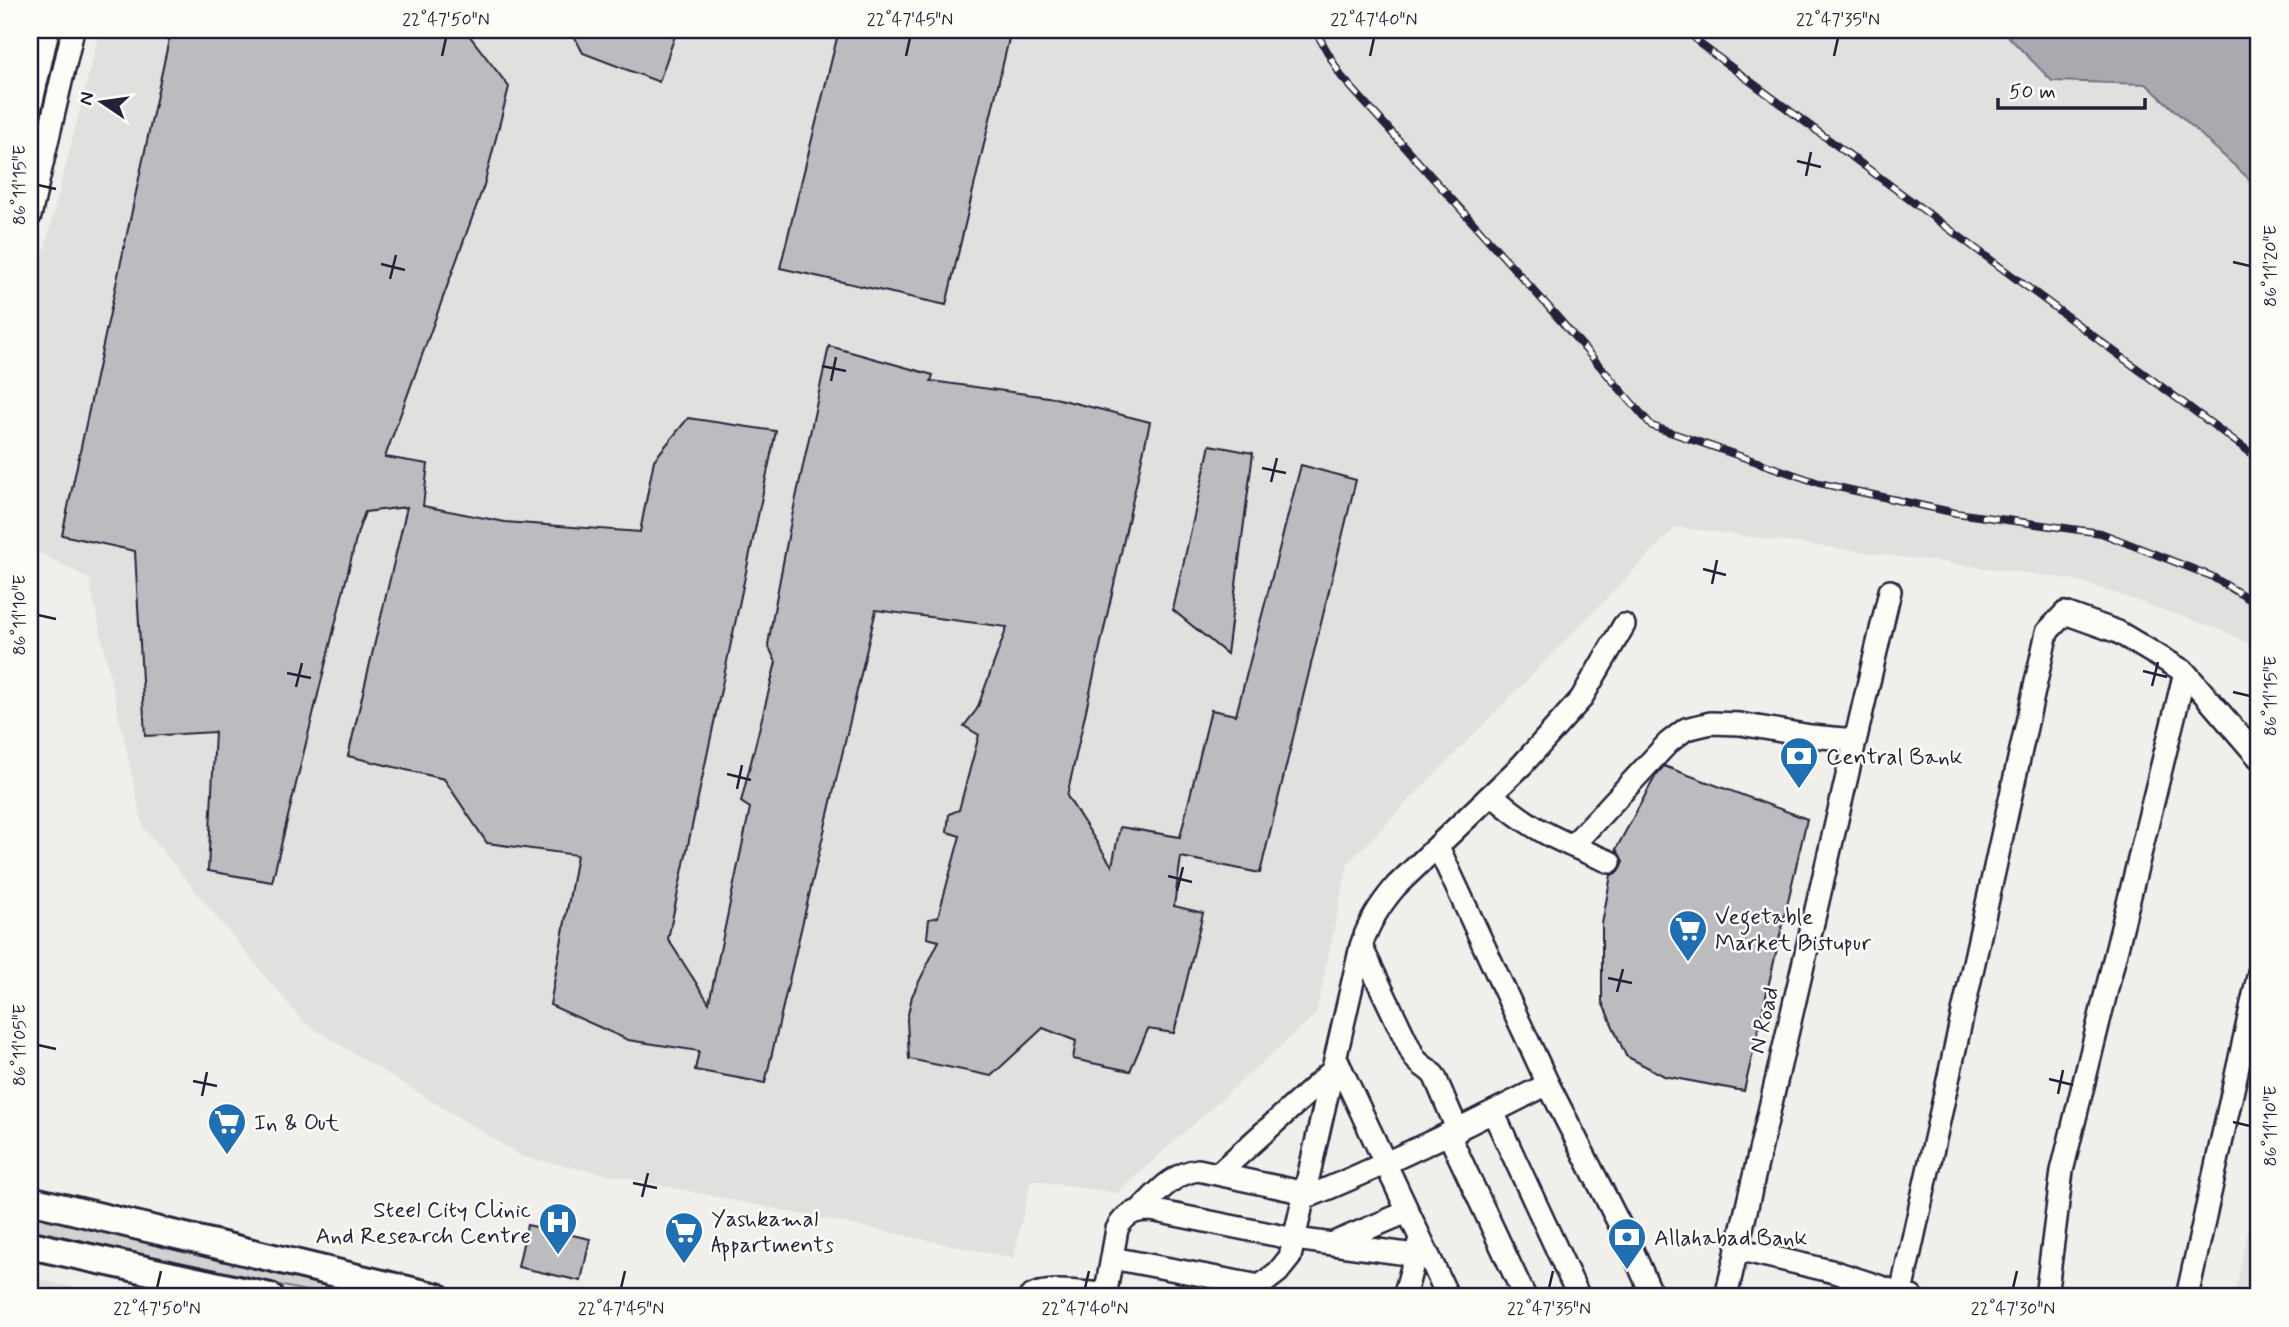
<svg xmlns="http://www.w3.org/2000/svg" width="2289" height="1327" font-family="Mynerve,sans-serif">
<style>
.built{fill:#e0e0df}
.green{fill:#d2d1d1;stroke:#7a7a86;stroke-width:2}
.water{fill:#a9a9b0;stroke:#737381;stroke-width:2}
.building{fill:#bcbcc0;stroke:#22223b;stroke-width:2}
.lines{fill:none;stroke-linecap:round;stroke-linejoin:round}
.minor-casing{stroke:#22223b;stroke-width:26}
.tertiary-casing{stroke:#22223b;stroke-width:32}
.minor{stroke:#fdfcf7;stroke-width:21}
.tertiary{stroke:#fdfcf7;stroke-width:26}
.rail-casing{stroke:#22223b;stroke-width:8}
.rail{stroke:#fdfcf7;stroke-width:5;stroke-dasharray:16;stroke-linecap:butt}
.ticks{fill:none;stroke:#22223b;stroke-width:2.5}
.labels{text-anchor:middle;stroke-width:5;stroke-linejoin:round;paint-order:stroke}
.poi-label{font-size:23px;fill:#22223b;stroke:#fdfcf7;text-anchor:start}
.street-label{font-size:23px;fill:#22223b;stroke:#fdfcf7}
.neatline{fill:none;stroke:#22223b;stroke-width:2.5}
.ticks-label{font-size:18px;text-anchor:middle;fill:#22223b}
</style>
<rect width="100%" height="100%" fill="#f0efec"/>
<filter id="ink" filterUnits="userSpaceOnUse"><feTurbulence type="fractalNoise" baseFrequency=".0143" numOctaves="2"/><feDisplacementMap in="SourceGraphic" scale="14" xChannelSelector="R" yChannelSelector="G"/><feConvolveMatrix kernelMatrix="1 2 1 2 8 2 1 2 1" color-interpolation-filters="sRGB"/></filter>
<g filter="url(#ink)">
<path class="built" d="M100,30H2259V650L2227,632L2076,580L1676,527L1348,863L1316,1014L1117,1193L1031,1180L1013,1258L523,1157L303,1022L143,827L89,579L30,547V306Z
M2259,1176V1297H2234Z
M30,1277L115,1297H30Z"/>
<path class="green" d="M30,1214L396,1297H332L30,1229Z"/>
<path class="water" d="M2002,30H2259V199L2249,179L2146,84L2052,81Z"/>
<path class="building" d="M171,30H465L509,87L484,185L385,457L428,464L423,506L505,522L640,532L654,460L688,418L776,431L668,939L709,1003L750,808L741,802L776,662L768,645L773,616L791,521L829,346L933,375L931,381L1055,398L1150,422L1067,796L1112,866L1120,827L1180,837L1211,710L1236,715L1301,465L1356,480L1260,873L1181,857L1174,906L1203,913L1174,1033L1148,1029L1130,1071L1073,1059L1076,1041L1043,1028L991,1076L909,1059L907,1019L912,996L939,941L927,938L929,919L938,917L960,836L947,832L949,814L959,810L979,735L964,726L977,709L1007,627L876,610L765,1083L695,1070L699,1051L628,1040L550,1005L577,855L487,843L444,779L348,756L407,507L365,512L358,531L272,882L208,871L215,732L145,736L135,551L62,535Z
M571,30H677L659,82L583,53Z
M839,30H1011L946,305L780,268Z
M1210,445L1253,453L1227,654L1173,610Z
M1664,766L1807,819L1744,1091L1664,1076L1626,1056L1602,1002V924L1611,875L1618,872L1623,861L1616,849L1656,775Z
M527,1225L590,1239L581,1281L518,1267Z"/>
<g class="lines">
<defs>
<path id="minor" d="M30,110L48,30
M30,216L73,30
M1492,794C1528,829 1564,843 1610,862
M1572,846L1668,743L1686,729L1711,723L1740,724L1811,736L1855,740
M1438,847L1548,1084L1630,1245L1653,1297
M1361,946L1413,1055C1418,1066 1429,1067 1435,1077L1458,1131
M1336,1058L1448,1297
M1493,1112L1579,1297
M1449,1135L1525,1297
M1219,1173L1334,1069
M1305,1198C1389,1164 1468,1125 1548,1084
M1140,1210C1158,1192 1172,1174 1198,1170L1306,1193
M1336,1242L1407,1212
M1737,1249L1835,1272L1912,1297
M1112,1258L1260,1286
M1901,1293L2047,632L2065,613L2118,632L2185,672L2259,758
M1030,1297C1045,1286 1086,1293 1105,1294
M1105,1297L1117,1229C1125,1214 1134,1210 1151,1210L1295,1239L1415,1255
M1250,1297L1252,1292L1278,1272L1290,1257L1361,946C1369,922 1380,905 1396,886L1522,765L1581,699L1624,625
M1404,1297L1419,1242
M1726,1297L1890,591
M2046,1297L2062,1171L2185,672
M2187,1297L2259,972"/>
<path id="tertiary" d="M30,1200L437,1297
M30,1245L270,1297"/>
</defs>
<use href="#minor" class="minor-casing"/>
<use href="#tertiary" class="tertiary-casing"/>
<use href="#minor" class="minor"/>
<use href="#tertiary" class="tertiary"/>
<defs>
<path id="rail" d="M1315,30L1341,76L1546,304L1652,426L1819,483L1956,513L2101,533L2211,576L2259,605
M1688,30L1700,44L2259,459"/>
</defs>
<use href="#rail" class="rail-casing"/>
<use href="#rail" class="rail"/>
</g>
</g>
<path class="ticks" d="M442,56L446,38M906,56L910,38M1370,56L1374,38M1834,56L1838,38M1797,161L1821,167M1806,176L1811,152M38,185L56,189M2233,262L2250,266M381,264L405,270M390,279L396,255M822,366L846,371M831,381L836,357M1262,468L1286,473M1271,482L1277,458M1703,569L1726,575M1712,584L1717,560M38,615L56,619M2143,671L2167,677M287,673L311,678M2152,686L2158,662M296,687L302,663M2233,692L2250,696M727,774L751,780M737,789L742,765M1168,876L1192,882M1177,891L1183,867M1608,978L1632,983M1617,992L1623,969M38,1045L56,1049M2049,1079L2073,1085M193,1081L217,1086M2058,1094L2063,1070M202,1096L207,1072M2233,1122L2250,1126M633,1183L657,1188M642,1197L648,1173M157,1288L161,1271M621,1288L625,1271M1085,1288L1089,1271M1549,1288L1553,1271M2013,1288L2017,1271"/>
<defs>
<symbol id="bank-pin" viewBox="-11 -11 22 30"><path d="M0 17L-7.5 6A9.5 9.5 0 1 1 7.5 6Z" fill="#1f6fb2" stroke="#fdfcf7"/><path d="M-6-4H6V4H-6ZM0-2.3a2.3 2.3 0 1 0 0 4.6a2.3 2.3 0 1 0 0-4.6Z" fill="#fff"/></symbol>
<symbol id="supermarket-pin" viewBox="-11 -11 22 30"><path d="M0 17L-7.5 6A9.5 9.5 0 1 1 7.5 6Z" fill="#1f6fb2" stroke="#fdfcf7"/><path d="M-6-5.5h2.5l.6 2H6L4.5 2H-2.5L-4.4-4H-6ZM-1.5 3.2a1.3 1.3 0 1 0 .1 0ZM3 3.2a1.3 1.3 0 1 0 .1 0Z" fill="#fff"/></symbol>
<symbol id="hospital-pin" viewBox="-11 -11 22 30"><path d="M0 17L-7.5 6A9.5 9.5 0 1 1 7.5 6Z" fill="#1f6fb2" stroke="#fdfcf7"/><path d="M-5-5h3v3.5h4V-5h3V5h-3V1.5h-4V5h-3Z" fill="#fff"/></symbol>
</defs>
<g fill-rule="evenodd">
<use href="#bank-pin" x="1777" y="734" width="44" height="60"/>
<use href="#supermarket-pin" x="1666" y="907" width="44" height="60"/>
<use href="#supermarket-pin" x="205" y="1100" width="44" height="60"/>
<use href="#hospital-pin" x="536" y="1200" width="44" height="60"/>
<use href="#supermarket-pin" x="662" y="1209" width="44" height="60"/>
<use href="#bank-pin" x="1605" y="1215" width="44" height="60"/>
</g>
<g class="labels">
<g class="poi-label">
<text x="1826" y="764">Central Bank</text>
<text x="1715" y="924">Vegetable<tspan x="1715" dy="26">Market Bistupur</tspan></text>
<text x="254" y="1130">In &amp; Out</text>
<text x="531" y="1217" text-anchor="end">Steel City Clinic<tspan x="531" dy="26">And Research Centre</tspan></text>
<text x="711" y="1226">Yashkamal<tspan x="711" dy="26">Appartments</tspan></text>
<text x="1654" y="1245">Allahabad Bank</text>
</g>
<g class="street-label">
<text transform="translate(1763 1020) rotate(-77)" y="8">N Road</text>
</g>
</g>
<rect width="2289" height="1327" fill="none" stroke="#fdfcf7" stroke-width="77"/>
<g transform="translate(102 102) rotate(283)" stroke="#fdfcf7" stroke-width="5" paint-order="stroke">
<path d="M0-5L12 26L0 18L-12 26Z" fill="#22223b"/>
<text y="-10" font-size="19" font-weight="bold" text-anchor="middle" fill="#22223b">N</text>
</g>
<path d="M1998 98v10h147v-10" fill="none" stroke="#22223b" stroke-width="3.5"/>
<text x="2009" y="98" font-size="21" fill="#22223b" stroke="#fdfcf7" stroke-width="5" paint-order="stroke">50 m</text>
<rect x="38" y="38" width="2212" height="1250" class="neatline"/>
<g class="ticks-label">
<text x="446" y="25">22°47'50"N</text>
<text x="910" y="25">22°47'45"N</text>
<text x="1374" y="25">22°47'40"N</text>
<text x="1838" y="25">22°47'35"N</text>
<text transform="translate(19 185) rotate(-90)" y="6">86°11'15"E</text>
<text transform="translate(2270 266) rotate(-90)" y="6">86°11'20"E</text>
<text transform="translate(19 615) rotate(-90)" y="6">86°11'10"E</text>
<text transform="translate(2270 696) rotate(-90)" y="6">86°11'15"E</text>
<text transform="translate(19 1045) rotate(-90)" y="6">86°11'05"E</text>
<text transform="translate(2270 1126) rotate(-90)" y="6">86°11'10"E</text>
<text x="157" y="1314">22°47'50"N</text>
<text x="621" y="1314">22°47'45"N</text>
<text x="1085" y="1314">22°47'40"N</text>
<text x="1549" y="1314">22°47'35"N</text>
<text x="2013" y="1314">22°47'30"N</text>
</g>
</svg>
